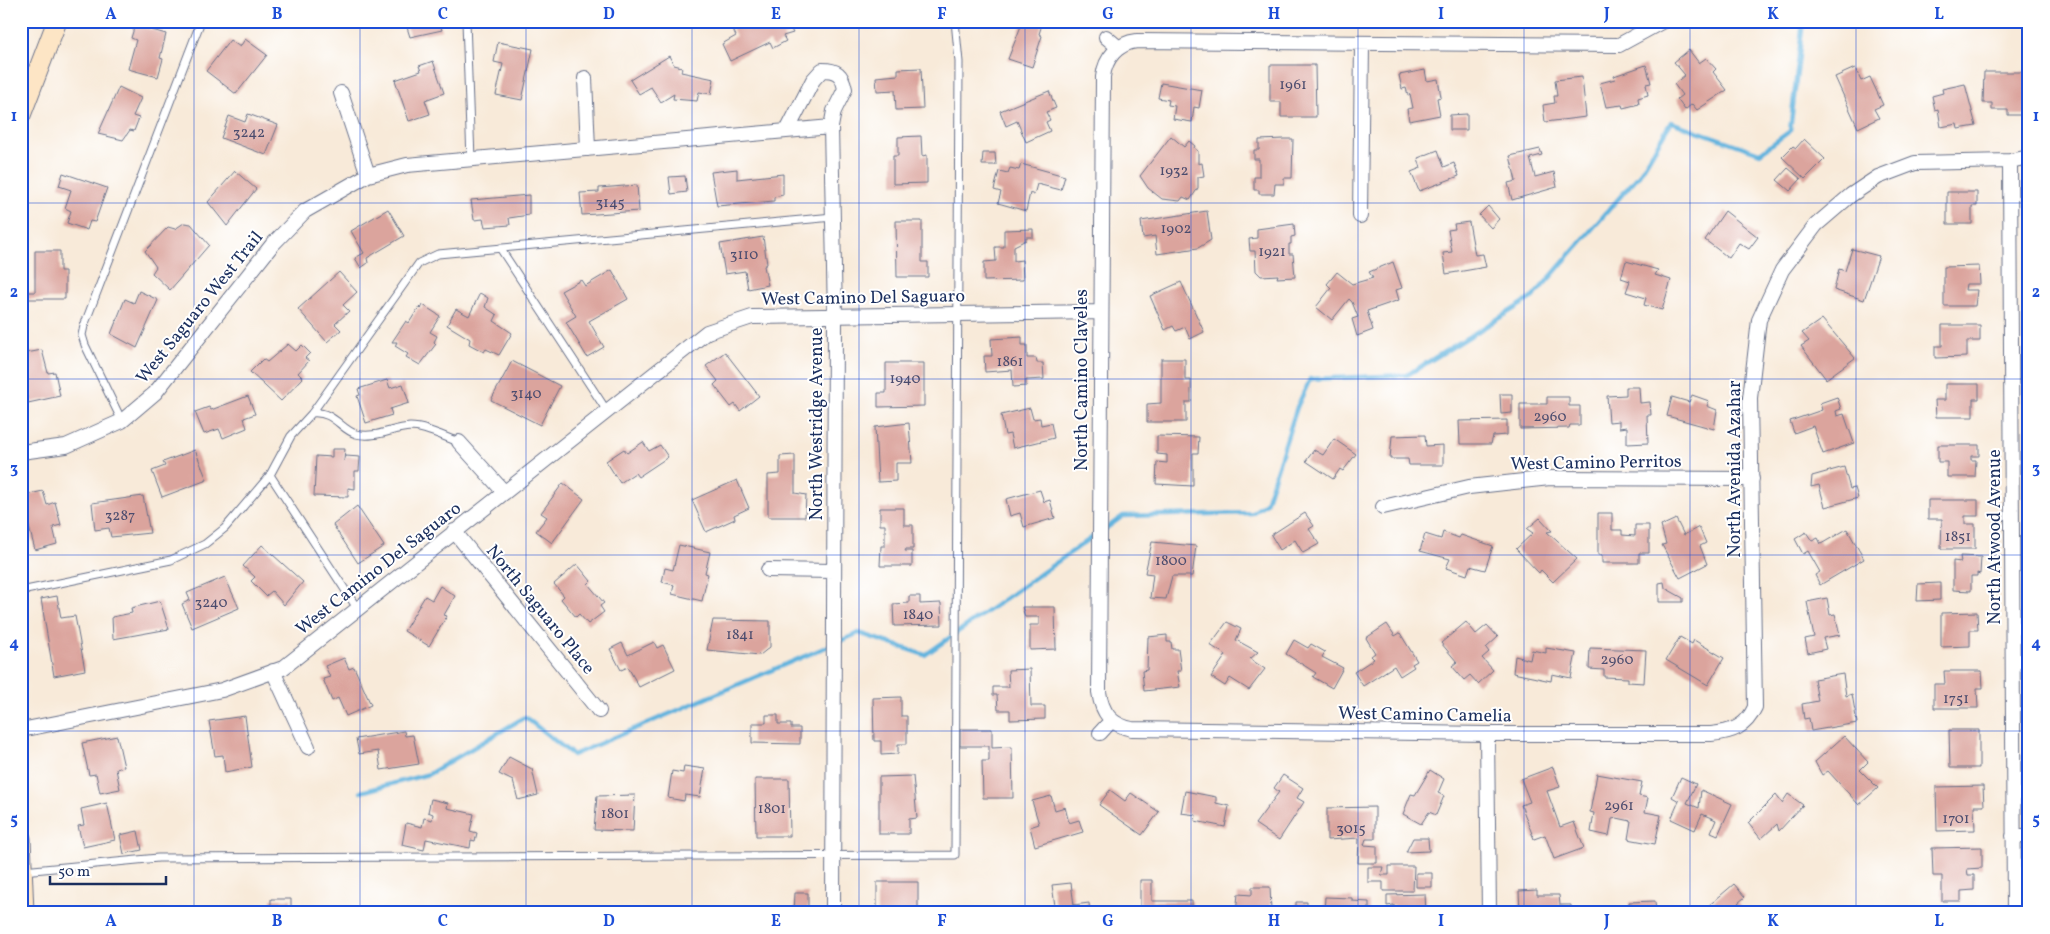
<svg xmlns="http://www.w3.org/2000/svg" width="2050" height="934" font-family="Vollkorn,serif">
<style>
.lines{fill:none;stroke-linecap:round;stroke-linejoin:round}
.stream{stroke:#63b4de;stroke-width:4.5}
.building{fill:#dba49d}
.lane-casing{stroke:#687089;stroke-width:9}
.street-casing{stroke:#687089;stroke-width:16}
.secondary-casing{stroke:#687089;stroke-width:21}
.lane{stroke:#fff;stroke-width:7}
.street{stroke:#fff;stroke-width:14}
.secondary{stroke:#fde5c5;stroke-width:19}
.grid{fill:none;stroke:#1d4ed8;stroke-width:1;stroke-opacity:0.55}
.labels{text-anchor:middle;stroke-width:4;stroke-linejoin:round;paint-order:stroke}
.number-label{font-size:15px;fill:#4b4c6e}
.street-label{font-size:18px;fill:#1b2f5e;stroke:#fff}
.neatline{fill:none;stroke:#1d4ed8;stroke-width:2}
.grid-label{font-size:16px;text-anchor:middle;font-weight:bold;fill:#1d4ed8}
</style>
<rect width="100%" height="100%" fill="#fff"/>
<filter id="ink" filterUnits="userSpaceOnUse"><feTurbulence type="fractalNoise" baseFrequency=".02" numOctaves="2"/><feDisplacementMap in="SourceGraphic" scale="10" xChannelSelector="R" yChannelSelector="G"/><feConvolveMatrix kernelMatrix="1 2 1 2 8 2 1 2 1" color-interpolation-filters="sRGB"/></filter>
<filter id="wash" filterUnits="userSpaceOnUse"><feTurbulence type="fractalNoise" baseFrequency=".0096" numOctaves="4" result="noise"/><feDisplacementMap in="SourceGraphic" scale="20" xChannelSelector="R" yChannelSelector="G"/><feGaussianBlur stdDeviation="1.12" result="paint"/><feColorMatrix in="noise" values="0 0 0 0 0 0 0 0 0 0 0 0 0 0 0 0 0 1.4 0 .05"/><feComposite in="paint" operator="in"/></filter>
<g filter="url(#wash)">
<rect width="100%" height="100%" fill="#f8ead9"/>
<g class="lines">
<path class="stream" d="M1104,530L1123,516L1252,513L1266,503L1297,407L1310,379L1407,375L1533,297L1639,175L1671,122L1760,153L1790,131L1803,21
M361,792L429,774L525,717L573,755L859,633L925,655L1097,534"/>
</g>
<g id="blocks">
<path class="building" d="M405,21H439L442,30L410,37Z
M733,21H786L793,33L783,36L786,41L773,48L770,42L730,61L722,44L736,36L730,23Z
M1023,21H1043L1039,34L1042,36L1032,67L1008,59Z
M1714,21H1747V23H1714Z
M135,25L166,34L160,58L163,59L158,77L128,69L136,40L131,38Z
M245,39L267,55L236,94L206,71L230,40L240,47Z
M498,42L533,49L522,100L496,95L503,64L494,62Z
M1689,50L1699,63L1706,58L1716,69L1713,72L1727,90L1697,110L1692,104L1685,110L1677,99L1682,95L1674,84L1685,75L1674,62Z
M669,56L674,65L682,67L681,72L714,79L711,94L699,92L697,101L673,99L674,94L661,102L651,87L639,94L630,80Z
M433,61L444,93L425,100L430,114L409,121L395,80L421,71L419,66Z
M1270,65H1315L1316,117H1281V102H1270Z
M1646,65L1651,83L1646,84L1648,95L1638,98L1639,104L1623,108L1622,105L1606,107L1600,83L1615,79L1614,76Z
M921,68L923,109L896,110L895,90L877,91L876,77L898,75V69Z
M1855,68L1861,81L1870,77L1883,105L1874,109L1879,118L1858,128L1835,77Z
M1425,70L1427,81L1438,79L1441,97L1437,98L1440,115L1409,121L1407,109L1413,108L1410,94L1408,95L1406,88L1402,89L1399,75Z
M1984,72H2028V115H2008V110H1992V103H1983Z
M1582,77L1586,117L1545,122L1543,105L1555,103L1554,96H1557L1555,80Z
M1161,83L1202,90L1199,108L1194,107L1192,122L1173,119L1175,106L1168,105L1169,100L1158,98Z
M1965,84L1976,126L1958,129L1957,124L1941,127L1938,109L1935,110L1932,96L1943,93L1942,89Z
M119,87L141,98L133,116L139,118L134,131L130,130L123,140L98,134Z
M1049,91L1056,108L1046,112L1050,120L1046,122L1050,131L1026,142L1017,121L1006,126L1000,111Z
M248,114L278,125L266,155L221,138L229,116L245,122Z
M1467,114V130H1450V115Z
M921,136L922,156L927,155V183L893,184V156H898V137Z
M1171,136L1184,147L1189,141L1195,146L1194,148L1198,151V164L1202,163L1204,176L1198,177V188L1190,200L1183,197L1180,201L1162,199L1148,188L1140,176Z
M1284,139H1293L1292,178H1284V184H1275L1274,194H1259V190H1254V177H1259V159H1254V150H1259V140Z
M1804,139L1825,159L1805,179L1782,157L1793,146L1796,148Z
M1540,149L1542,155L1530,158L1535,177L1554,172L1557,187L1512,200L1508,183L1516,181L1510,156Z
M1438,150L1444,167L1454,163L1459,176L1419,191L1411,172L1421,168L1418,158Z
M983,153H995L996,165H982Z
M1021,164L1065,176L1061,190L1037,184L1034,195L1030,193L1026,211L998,203L1001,192L994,190L999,171L1008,173L1010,168L1019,170Z
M1788,168L1801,179L1790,191L1777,180Z
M737,169V179L783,174V195L774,197V201L717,206L711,172Z
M235,171L256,189L227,226L208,202Z
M63,173L107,188L95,222L90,221L87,230L67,223L71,211L65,208L71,190L59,186Z
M685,176L687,192L671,194L669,177Z
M637,185L639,211L582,215L580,193L599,192V188Z
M1947,192H1977V206H1972V224H1947Z
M529,195V215L509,218L510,225L485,227L483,219L474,220L471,200Z
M1488,206L1499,219L1491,228L1479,215Z
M388,209L404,236L367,258L368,263L361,268L355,258L364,253L351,231Z
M1207,211L1211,240L1198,248L1157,254L1155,236L1143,238L1141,221Z
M1725,211L1758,237L1749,249L1739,243L1729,258L1705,240Z
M896,221H922V262H928V277H897Z
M1469,222L1475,255L1483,254L1486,267L1446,274L1443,253L1452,252L1448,230L1455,229L1454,224Z
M184,223L191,224L209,245L170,290L152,273L156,267L145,251L168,227L175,229Z
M1294,224L1295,236L1291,237V244H1289V254H1293L1295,277L1277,278L1278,275L1261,276L1256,271L1255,251H1250L1249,239L1257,238V229Z
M1033,229V237H1026V240L1014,246V261L1022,260L1023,280L984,281V262L996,261L995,247H1004V230Z
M763,237L767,264L764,266L768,285L748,289L745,271L725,274L720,244Z
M1852,249L1879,256L1864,300L1834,290L1839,269L1845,271Z
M35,251H60V271H65V299H21V292H35Z
M1626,261L1658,270L1655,275L1671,280L1662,310L1644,305L1646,298L1626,292L1630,281L1621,278Z
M1393,262L1402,288L1396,290L1399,300L1367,311L1373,330L1357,336L1352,319L1358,317L1352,302L1349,299L1332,320L1316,307L1331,288L1327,284L1337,272L1352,284L1373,278L1369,272Z
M1979,266L1980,284H1966L1965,290H1977L1975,306H1944V267Z
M612,270L628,299L589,321L604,347L587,357L566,322L576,316L561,291L581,280L585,286Z
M339,272L357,292L343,305L349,311L335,324L341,330L327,342L298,309Z
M1181,282L1204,332L1190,339L1185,327L1176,331L1173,326L1165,330L1150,296Z
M139,291L158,300L137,348L111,334L125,299L134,303Z
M480,293L488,298L485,307L497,315L494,321L512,333L499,355L486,349L484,352L469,344L470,339L447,325L456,309L469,316Z
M423,305L440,316L430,332L437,336L434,342L436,344L420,365L406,357L408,354L395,346L397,342H392L406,321L409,323L419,307L421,309Z
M1822,319L1855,358L1826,379L1801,346L1809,341L1802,333Z
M1942,325H1980V341H1967V357L1935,358V346H1942Z
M1022,337V345H1027V358H1036L1037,363H1043L1044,379L1026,380V386L1013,387L1012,370L985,372L984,356H992L991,339Z
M288,344L296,351L302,345L310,353L305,358L309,361L298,373L303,378L281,401L250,372L263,359L267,362Z
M42,350L48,373L55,372L60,396L28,403L21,369V354Z
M725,352L759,396L740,411L735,404L731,407L714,385L718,381L706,366Z
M1161,359H1185V380H1191V402H1186V422H1147V404L1161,403Z
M512,361L560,386L540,425L491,400Z
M886,363H924V406L878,407V393H886Z
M387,380L390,388L403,384L409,403L390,409L392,415L366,423L357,396L360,395L358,389Z
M1945,384H1979V399H1973V417H1936L1935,400H1945Z
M1626,387H1639L1640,403L1650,402L1651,415H1647L1648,443L1627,444V427L1619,428V421L1609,422L1607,396L1626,395Z
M1500,394H1512V413L1501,414Z
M1692,395L1709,401L1707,406L1717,410L1714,429L1667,416L1672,397L1689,402Z
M248,396L255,414L244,418L247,428L223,438L219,429L204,434L195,412L209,407L211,410Z
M1547,397H1569V406H1580V425H1570L1569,428L1520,429V404H1547Z
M1837,397L1841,409L1836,411L1837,416L1844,414L1854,443L1823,454L1813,426L1794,433L1790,421L1822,410L1820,403Z
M1030,408L1033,419L1040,418L1041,425L1051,423L1054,438L1013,448L1010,434L1005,435L1001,415Z
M1507,420V435L1493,436L1491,444H1460L1459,421Z
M909,423L912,463H896V481L878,482L875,427Z
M1425,435L1426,446L1443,445V465H1409L1408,459H1390L1392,436Z
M1157,436L1199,437L1198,453H1193V486L1156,484L1157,462L1167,463V455L1157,454Z
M1334,439L1356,454L1343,471L1340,469L1333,479L1306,461L1314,450L1323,455Z
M643,442L649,451L660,445L668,457L638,477L635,473L620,483L606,461L624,449L627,453Z
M1938,445H1979V456H1971V460H1976L1975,477H1947V462H1938Z
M332,449H345L344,461L346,456L360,457L359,471H355V489L348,488V497L314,496L316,456L332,457Z
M195,450L207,480L162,497L152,471L165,466L163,462Z
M795,455V493L806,495L805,517H768V475L780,474V456Z
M1844,467L1850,489L1855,488L1858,498L1825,507L1819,485L1811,487L1812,476Z
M737,480L749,508L734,515L735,519L706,532L692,500Z
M563,483L584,499L552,543L536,531L547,517L541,513Z
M1040,490L1044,502L1050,500L1055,518L1024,527L1020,513L1010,516L1006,499Z
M43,491L47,505L55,502L61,525L53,527L57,544L35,550L21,496Z
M143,496L150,533L111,537L109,528L95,530L92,503Z
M1928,500H1978V516H1965V524H1975V549H1941L1942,519H1928Z
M357,506L384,546L358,563L333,525Z
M880,508H904V525H913V549H906L905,551H912V566H880L881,546H885V525H880Z
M1305,513L1314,526L1309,529L1319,544L1303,553L1295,540L1280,550L1271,535Z
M1598,513H1612V530H1622V535L1635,536V525H1649V553H1639V563H1602V555H1598Z
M1540,518L1552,531L1547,532L1577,559L1553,582L1541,570L1539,573L1516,549L1533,533L1527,529Z
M1676,519L1684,535L1699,527L1706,543L1700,546L1707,564L1680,578L1662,545L1666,544L1661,526Z
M1847,529L1864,559L1820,585L1815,575L1820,572L1808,551L1803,554L1795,539L1806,532L1812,541L1818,538L1821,544Z
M1443,532L1459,538L1461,535L1493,546L1485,570L1470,566L1467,575L1446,568L1450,559L1420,551L1425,534L1441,539Z
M1152,542L1196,546L1192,576H1172L1166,599L1150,598L1153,574L1145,573Z
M262,545L303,582L284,605L272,591L266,596L251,581L255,577L243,566Z
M679,545L710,552L705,573L708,574L702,601L672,594L674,585L662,582L665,568L673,570Z
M1960,556L1981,557L1980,574L1977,573V576H1971V591L1953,590V561L1961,562Z
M577,564L591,581L588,584L604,603L600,606L604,612L588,624L579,614L576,617L561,599L564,596L554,584Z
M225,577L239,608L192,628L182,604L190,600L187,593Z
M1664,582L1665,588L1683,598V602H1659V583Z
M1940,583V600L1917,601L1918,584Z
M440,586L455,596L444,615L447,616L429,646L404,631L425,596L432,600Z
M57,596L61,618L75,616L85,670L54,676L41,599Z
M909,596H920V604L941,603L942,625L894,626L893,604L909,603Z
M1827,598L1830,615L1835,614L1840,635L1823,638L1826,649L1808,653L1805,639L1814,637L1807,602Z
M160,601L169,629L113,639L112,617L132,613L131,608Z
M1022,607H1055L1056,649L1030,650V625H1039V617H1025Z
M1977,612L1978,630H1970V646L1941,647V613Z
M713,620L770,621V647L760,655L707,650Z
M1227,622L1241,629L1236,640L1258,652L1250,659L1265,669L1249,690L1230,678L1225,686L1211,677L1226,655L1210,645Z
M1466,622L1476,634L1487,625L1498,637L1486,648L1489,652L1482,658L1493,670L1478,684L1470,675L1464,680L1452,666L1457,662L1441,643Z
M1387,624L1395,636L1400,633L1417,661L1412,664L1414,667L1400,676L1394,666L1363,686L1354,672L1374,659L1371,656L1375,653L1366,638Z
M1167,635V642H1171L1172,649H1178L1181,671H1177L1180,687L1144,691L1142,671L1147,670L1148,637Z
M1680,637L1692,644L1694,640L1724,658L1708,685L1666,660Z
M1294,640L1308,648L1311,644L1325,652L1322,657L1343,668L1332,688L1313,677L1316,673L1286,654Z
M654,642L657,648L663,645L675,669L639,687L628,667L621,670L610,649L622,643L628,655Z
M1546,648L1576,653L1571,678L1552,674L1551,681L1513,673L1515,656L1530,660L1532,650L1546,653Z
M1590,648L1646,650L1644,683L1628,682V678L1604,677V670L1589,669Z
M344,658L349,669L354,667L371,705L346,716L338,698L332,701L323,679L330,677L325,666Z
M1030,669L1031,706H1045V719L1010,720V710H998L997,695H993V687H1009L1008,670Z
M1944,671H1982L1983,688H1977L1978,708H1934V684H1945Z
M1843,674L1846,696L1852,694L1857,723L1811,731L1809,718L1804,719L1802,704L1818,701L1814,679Z
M901,697V716H907V744H898V754L881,755V741H874L873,698Z
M766,715H778V724H791V728H800V744L752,743V723H766Z
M245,716L252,767L225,772L223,755L215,756L209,721Z
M960,729H992V748L1012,747L1013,798H983L982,761H989V746H960Z
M1949,730H1979V768H1950Z
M404,731L405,736L413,735L419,764L381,770L378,751L359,754L356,739Z
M117,736L124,767L116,769L120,789L100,793L96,774L89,775L82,743Z
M1844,736L1868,762L1860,770L1878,788L1859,805L1828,771L1822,775L1815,762Z
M509,757L532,769L538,795L518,800L513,781L499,774Z
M684,766L705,769L700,797L685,795L684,801L668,798L672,771L683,773Z
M1553,767L1560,787L1547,791L1560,827L1574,822L1584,848L1554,859L1545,835L1534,839L1521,805L1530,802L1521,779Z
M1430,770L1444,779L1438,793L1444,796L1436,815L1429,812L1421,824L1403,814L1411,794L1415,795Z
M1597,774L1642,782L1639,796L1648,798L1645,812L1661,815L1655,844L1628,839L1631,821L1617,818L1612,819L1609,836L1591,832L1594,813L1590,812Z
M1283,775L1303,788L1297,798L1304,802L1279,840L1255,824L1279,792L1274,788Z
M913,776L917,818L909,819V834H879V777Z
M1681,777L1696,784L1687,803L1699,808L1701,790L1732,804L1718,835L1711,832L1716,820L1702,814L1695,830L1671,819L1679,801L1672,797Z
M755,779H789L790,836H756Z
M1983,786L1984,806H1974L1975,830L1937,831L1936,787Z
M1110,790L1125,801L1131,793L1159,812L1142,835L1099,805Z
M1185,791L1216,797V803L1229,806L1225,827L1195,821L1196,815L1181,813Z
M1788,794L1803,805L1779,831L1777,824L1761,839L1748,823L1776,795L1782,803Z
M635,795L633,831L594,830L597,796Z
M1051,796L1055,810L1065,807L1069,823L1079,820L1083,832L1035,846L1030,827L1039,824L1032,801Z
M431,799L448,803L447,808L474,814L470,831L477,833L475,841L471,840L470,848L426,839L424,850L402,845L406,823L422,827L424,818L432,820L433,814L428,812Z
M107,803L115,840L83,847L78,826L84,825L81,809Z
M1375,807V839H1366L1364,845L1377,846V863H1358L1359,838L1327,840V808Z
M138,831L142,850L124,854L120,835Z
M1413,838H1428L1429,851L1406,852Z
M1982,847V868L1967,869L1968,875H1974V890L1961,891V901H1942V876H1933L1932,848Z
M1389,866H1414L1413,891H1383V882H1368V867H1383L1381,875H1389Z
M1416,873H1432V887H1416Z
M1140,880H1152V901H1192V913H1140Z
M877,882H918V913H877Z
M1071,883L1074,905L1089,903L1090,913H1056L1052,885Z
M1734,884L1745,897L1738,903L1747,913H1712L1707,907Z
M1252,887H1270L1271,911L1276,913H1236L1238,894L1252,895Z
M1537,890V895H1559L1560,905H1571V913H1520L1519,891Z
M795,893H808V913H794Z
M1425,894L1426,913H1394V905L1387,906V895Z
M1325,897L1352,898V901L1369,902V913H1324Z
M271,899H291V909H301V913H261V911H271Z
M1655,901L1656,913H1630L1629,902Z
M1296,902H1307V913H1296Z"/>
</g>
</g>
<g filter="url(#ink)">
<use href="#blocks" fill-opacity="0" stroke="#687089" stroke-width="1"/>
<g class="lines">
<defs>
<path id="lane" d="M466,21L471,160
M500,248L607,411
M312,413C334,411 340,429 356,434C375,439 392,428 410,427C426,427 444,437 459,442
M122,421L85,345L82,335L84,326L201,21
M270,475L357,608
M21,591L171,560L205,544L225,528L270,475L291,436L312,413L419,263L438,254L833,217
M23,871L158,858L955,855L959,62L955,21"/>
<path id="street" d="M1663,21L1619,45L1137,41C1118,43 1105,58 1103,77L1099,692C1102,713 1111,725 1132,729L1487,734H1711C1732,732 1746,727 1755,707L1750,398L1759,320L1782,270L1816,225L1851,195L1878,177L1915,163L2010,161L2029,157
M1106,37L1119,48
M585,78L588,149
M341,93L368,175
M787,131L813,80L822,70C837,70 842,74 845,89L834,111L831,127L835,316L833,913
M2010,161L2014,913
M1360,216L1362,44
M459,442L504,492
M21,452L66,446L122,421L155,393L272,245L305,211L368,175L407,165L831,127
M1383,507L1469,487L1550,478L1752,479
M454,531L599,711
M768,570L834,571
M2013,661H2029
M273,671L308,747
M21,730L222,690L283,668L707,332L752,317L1100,312
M1100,733L1111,721
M1487,734L1489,913
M2013,836H2029"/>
<path id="secondary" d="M21,115L57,21
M21,839L24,913"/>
</defs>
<use href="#lane" class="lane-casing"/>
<use href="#street" class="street-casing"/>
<use href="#secondary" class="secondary-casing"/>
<use href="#lane" class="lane"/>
<use href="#street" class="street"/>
<use href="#secondary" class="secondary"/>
</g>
</g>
<path class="grid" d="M194,21V913M360,21V913M526,21V913M692,21V913M859,21V913M1025,21V913M1191,21V913M1358,21V913M1524,21V913M1690,21V913M1856,21V913M21,203H2029M21,379H2029M21,555H2029M21,731H2029"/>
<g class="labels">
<g class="number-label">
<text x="1293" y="89">1961</text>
<text x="249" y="137">3242</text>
<text x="1174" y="175">1932</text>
<text x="610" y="207">3145</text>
<text x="1176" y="233">1902</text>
<text x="1272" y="256">1921</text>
<text x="744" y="259">3110</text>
<text x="1010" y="366">1861</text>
<text x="905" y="383">1940</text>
<text x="526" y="398">3140</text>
<text x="1550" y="421">2960</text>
<text x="120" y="520">3287</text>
<text x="1958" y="541">1851</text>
<text x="1171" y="565">1800</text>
<text x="211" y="607">3240</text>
<text x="918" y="619">1840</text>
<text x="740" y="639">1841</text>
<text x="1617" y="664">2960</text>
<text x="1956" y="703">1751</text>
<text x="1619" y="810">2961</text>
<text x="772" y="813">1801</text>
<text x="615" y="818">1801</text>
<text x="1956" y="823">1701</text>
<text x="1351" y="833">3015</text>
</g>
<g class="street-label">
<text transform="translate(863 297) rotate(-1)" y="6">West Camino Del Saguaro</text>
<text transform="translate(199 307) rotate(-51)" y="6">West Saguaro West Trail</text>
<text transform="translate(1081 380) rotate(-90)" y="6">North Camino Claveles</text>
<text transform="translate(816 424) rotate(-90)" y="6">North Westridge Avenue</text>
<text transform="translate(1596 462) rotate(-1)" y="6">West Camino Perritos</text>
<text transform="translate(1734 469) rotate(-90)" y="6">North Avenida Azahar</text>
<text transform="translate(1994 537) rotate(-90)" y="6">North Atwood Avenue</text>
<text transform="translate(378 568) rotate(-38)" y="6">West Camino Del Saguaro</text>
<text transform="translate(541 609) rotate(51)" y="6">North Saguaro Place</text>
<text transform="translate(1425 714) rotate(1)" y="6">West Camino Camelia</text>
</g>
</g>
<rect width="2050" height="934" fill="none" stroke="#fff" stroke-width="55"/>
<path d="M50 876v8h116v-8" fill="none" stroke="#1b2f5e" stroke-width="2.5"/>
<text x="58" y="876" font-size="15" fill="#1b2f5e" stroke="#ffffff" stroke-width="4" paint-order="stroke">50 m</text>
<rect x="28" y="28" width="1994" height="878" class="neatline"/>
<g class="grid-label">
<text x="111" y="19">A</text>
<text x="277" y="19">B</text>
<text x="443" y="19">C</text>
<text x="609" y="19">D</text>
<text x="776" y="19">E</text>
<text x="942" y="19">F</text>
<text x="1108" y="19">G</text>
<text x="1274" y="19">H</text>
<text x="1441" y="19">I</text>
<text x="1607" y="19">J</text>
<text x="1773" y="19">K</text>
<text x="1939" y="19">L</text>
<text x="14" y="121">1</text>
<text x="2036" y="121">1</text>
<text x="14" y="297">2</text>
<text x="2036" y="297">2</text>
<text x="14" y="473">3</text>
<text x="2036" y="473">3</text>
<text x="14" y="648">4</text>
<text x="2036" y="648">4</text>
<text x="14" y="824">5</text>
<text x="2036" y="824">5</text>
<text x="111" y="926">A</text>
<text x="277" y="926">B</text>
<text x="443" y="926">C</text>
<text x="609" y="926">D</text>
<text x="776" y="926">E</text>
<text x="942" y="926">F</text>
<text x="1108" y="926">G</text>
<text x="1274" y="926">H</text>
<text x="1441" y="926">I</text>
<text x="1607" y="926">J</text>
<text x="1773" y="926">K</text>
<text x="1939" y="926">L</text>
</g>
</svg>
